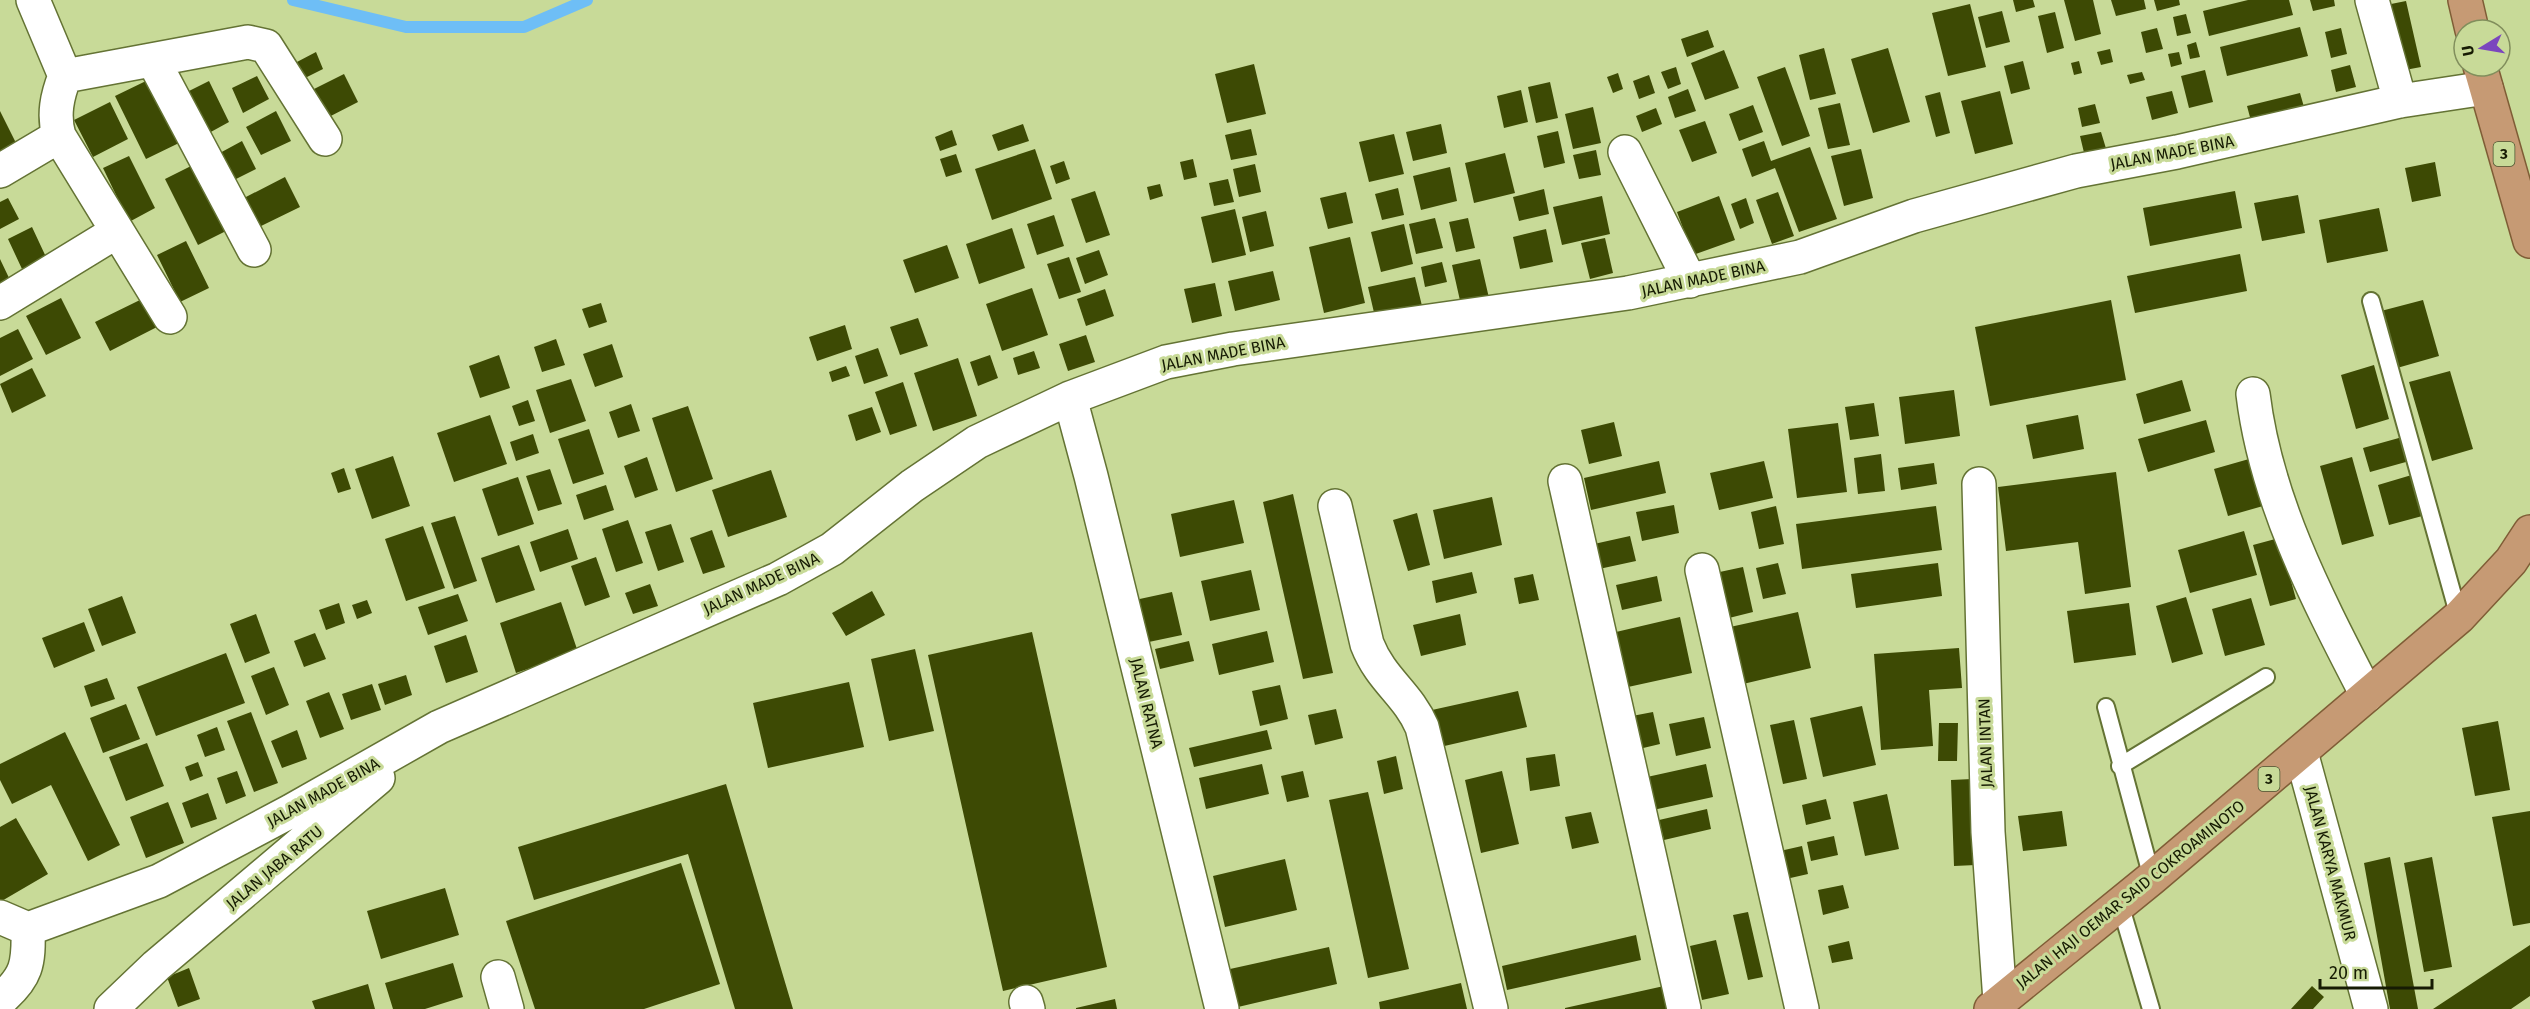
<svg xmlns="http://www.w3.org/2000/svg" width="2530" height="1009" font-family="'Fira Sans',sans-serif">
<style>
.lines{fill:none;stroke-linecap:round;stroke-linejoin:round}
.stream{stroke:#6ebef6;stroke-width:12}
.building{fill:#3d4a04}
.service-casing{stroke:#647334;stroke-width:20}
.minor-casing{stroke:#647334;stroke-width:36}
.trunk-casing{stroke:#7f5d36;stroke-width:36}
.service{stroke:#fff;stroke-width:16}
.minor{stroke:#fff;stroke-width:33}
.trunk{stroke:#c69a74;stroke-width:33}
.labels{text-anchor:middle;stroke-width:6;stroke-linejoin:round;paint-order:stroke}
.shield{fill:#c8da98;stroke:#4b5430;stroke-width:1.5}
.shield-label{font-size:15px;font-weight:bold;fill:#161b03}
.street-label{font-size:16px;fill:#161b03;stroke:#c8da98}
</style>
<rect width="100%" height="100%" fill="#c8da98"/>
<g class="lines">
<path class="stream" d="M293,0L406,27H524L587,0"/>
</g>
<path class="building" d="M2013,0H2033L2035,7L2016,12Z
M2064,0H2093L2101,34L2075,41Z
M2111,0H2144L2146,9L2116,16Z
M2154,0H2179L2180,5L2157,11Z
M2248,0H2289L2293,15L2209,36L2203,11Z
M2310,0H2334L2335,6L2313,11Z
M2406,1L2421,67L2405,70L2391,4Z
M1970,4L1986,67L1948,76L1932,13Z
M2002,11L2010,42L1986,48L1978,17Z
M2055,12L2064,48L2047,53L2038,16Z
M2186,14L2191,33L2177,36L2173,17Z
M2300,27L2308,56L2227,76L2220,47Z
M2157,28L2163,49L2146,53L2141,32Z
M2341,28L2347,54L2331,58L2325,32Z
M1708,30L1714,47L1687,57L1681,39Z
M2196,42L2200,57L2190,59L2187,45Z
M1824,48L1836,94L1810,100L1799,55Z
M1888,48L1910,122L1873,133L1851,59Z
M2110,49L2113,62L2101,65L2097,52Z
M1724,50L1739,88L1705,100L1691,63Z
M316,52L323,69L303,79L295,63Z
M2179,52L2182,64L2171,67L2168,54Z
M2023,61L2030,89L2011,94L2004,66Z
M2079,61L2082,73L2074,75L2071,63Z
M1254,64L1266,114L1227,123L1215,74Z
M2350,65L2356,87L2336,92L2331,70Z
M1676,67L1681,84L1668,89L1661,72Z
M1785,67L1810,136L1782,146L1757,77Z
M2205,70L2213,102L2189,108L2181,76Z
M2142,72L2145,80L2130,84L2127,75Z
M1618,73L1623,89L1613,93L1607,77Z
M344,74L358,102L321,121L306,93Z
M1649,75L1655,93L1639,99L1633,81Z
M257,76L269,99L243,113L232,88Z
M148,80L179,143L146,159L115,96Z
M209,81L229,122L198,139L177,97Z
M1550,82L1558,118L1536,123L1528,87Z
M1688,89L1696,111L1675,118L1668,97Z
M1521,90L1528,122L1504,128L1497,96Z
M2000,91L2013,144L1975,154L1961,101Z
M2172,91L2178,113L2152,120L2146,97Z
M1940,92L1950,133L1936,137L1925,96Z
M2300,93L2304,107L2251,121L2247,106Z
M110,102L128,139L93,157L74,120Z
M1840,103L1850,145L1828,149L1818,108Z
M2095,104L2100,123L2082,127L2078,108Z
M1753,105L1763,132L1739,141L1729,114Z
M1593,107L1601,143L1573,149L1565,114Z
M1656,108L1662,124L1642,132L1636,116Z
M0,111L18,147L0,156Z
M276,111L291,141L261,155L246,127Z
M1705,121L1717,153L1692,162L1679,130Z
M1023,124L1029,141L998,151L992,135Z
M1441,124L1447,153L1413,161L1406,132Z
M1251,129L1257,155L1231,160L1225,135Z
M952,130L957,145L940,151L935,137Z
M1558,131L1565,163L1544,168L1537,136Z
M2101,132L2108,155L2086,161L2080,136Z
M1394,134L1404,174L1369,182L1359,142Z
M242,141L256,169L232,181L218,154Z
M1764,141L1771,161L1810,147L1837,219L1799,232L1775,168L1752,177L1742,149Z
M1035,149L1052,199L992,220L975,169Z
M1861,149L1873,198L1844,206L1831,156Z
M1596,150L1601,175L1579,179L1573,155Z
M1505,153L1515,193L1474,203L1465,163Z
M956,154L962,172L946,177L940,159Z
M129,156L155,208L129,222L103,168Z
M1193,159L1197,177L1184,180L1180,162Z
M1064,161L1070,179L1056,184L1050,166Z
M2435,162L2441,196L2412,202L2405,168Z
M1255,164L1261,192L1239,197L1233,169Z
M193,165L226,231L198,245L165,179Z
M1450,167L1457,201L1421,210L1413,176Z
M285,177L300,207L259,227L244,198Z
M1228,179L1234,202L1214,206L1209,183Z
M1160,184L1163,196L1150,200L1147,187Z
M1398,188L1404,215L1382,220L1375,194Z
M1544,189L1549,214L1519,221L1513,197Z
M1095,191L1110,235L1086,243L1071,199Z
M2235,191L2242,228L2150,246L2143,208Z
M1346,192L1353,223L1328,229L1320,198Z
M1778,192L1794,236L1772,244L1756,200Z
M2298,195L2305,233L2262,241L2254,203Z
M1602,196L1610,234L1562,245L1553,207Z
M1719,196L1735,240L1693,255L1677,212Z
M8,198L19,219L0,229V202Z
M1746,198L1754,223L1740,229L1731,204Z
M2379,208L2388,251L2327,263L2319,220Z
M1235,209L1246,255L1212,263L1201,217Z
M1266,211L1274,246L1250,252L1242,217Z
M1054,215L1064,246L1037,255L1027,224Z
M1435,218L1443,248L1416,254L1409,224Z
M1468,218L1475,248L1456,252L1449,222Z
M1404,224L1413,264L1381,272L1371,232Z
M32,227L46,257L22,269L8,239Z
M1012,228L1025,268L979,284L966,244Z
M1546,229L1553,262L1520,269L1513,237Z
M1350,237L1365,303L1324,313L1309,247Z
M1605,238L1613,273L1590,279L1581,243Z
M186,241L209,288L180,302L157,255Z
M947,245L959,278L915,293L903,260Z
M1099,250L1108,275L1085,284L1076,258Z
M2240,254L2247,291L2135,313L2127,276Z
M1069,257L1081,292L1059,299L1047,264Z
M0,259L10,280L0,285Z
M1480,259L1489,298L1461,305L1452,265Z
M1442,262L1447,282L1425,287L1421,267Z
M1273,271L1280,300L1235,311L1228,281Z
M1415,277L1423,310L1376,321L1368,287Z
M1215,283L1222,316L1192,323L1184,289Z
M1032,288L1048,335L1002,351L986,304Z
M1105,289L1114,316L1086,326L1077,299Z
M61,298L81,338L46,355L26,316Z
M142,299L157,327L110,351L95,322Z
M2111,300L2126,380L1990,406L1975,327Z
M2423,300L2439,356L2397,368L2381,311Z
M601,303L607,322L589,328L582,309Z
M918,318L928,346L900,355L890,327Z
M845,325L852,349L817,361L809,337Z
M18,329L33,359L0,376V338Z
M1086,335L1095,362L1068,371L1059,344Z
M556,339L565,365L542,372L534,347Z
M612,344L623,377L595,387L583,354Z
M878,348L888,376L864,384L855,356Z
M1034,351L1040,368L1018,375L1013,358Z
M499,355L510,388L480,398L469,366Z
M990,355L998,378L978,386L970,362Z
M958,358L977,416L933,431L914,373Z
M2374,365L2389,419L2356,429L2341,375Z
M846,366L850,376L832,382L829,372Z
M32,368L46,396L12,413L0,384Z
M2450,371L2473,449L2432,461L2409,382Z
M571,379L586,421L550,433L536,390Z
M2182,380L2191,411L2144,424L2136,394Z
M903,382L917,426L890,435L875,392Z
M1954,390L1960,436L1905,444L1899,397Z
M528,400L535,421L519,426L512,406Z
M1874,403L1879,436L1850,440L1845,407Z
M631,404L640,431L618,438L609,412Z
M688,406L713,479L676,492L652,418Z
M872,407L881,432L856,441L848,415Z
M490,415L507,464L454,482L437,433Z
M2078,415L2084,449L2033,459L2026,425Z
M2206,420L2215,452L2148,472L2138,439Z
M1614,422L1622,456L1589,464L1581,430Z
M1838,423L1847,492L1797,498L1788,429Z
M589,429L604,474L573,484L558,439Z
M533,434L539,453L516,461L510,442Z
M2406,436L2413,460L2370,472L2363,448Z
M1881,454L1885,491L1858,494L1854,458Z
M393,456L410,506L372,519L355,469Z
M647,457L658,490L635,498L624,466Z
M2352,457L2374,536L2342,545L2320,466Z
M2249,459L2263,506L2228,516L2214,469Z
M1659,461L1666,493L1591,510L1584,478Z
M1764,461L1773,498L1719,510L1710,473Z
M1934,463L1937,484L1901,490L1898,468Z
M344,468L351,489L338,493L331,473Z
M550,469L562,504L538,511L526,476Z
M771,470L787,517L728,537L712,490Z
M2116,472L2131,587L2085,594L2078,542L2006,551L1998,487Z
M2415,474L2426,515L2389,525L2378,485Z
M518,477L534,524L498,536L482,489Z
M606,485L614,510L584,520L576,495Z
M1293,494L1333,673L1303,679L1263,502Z
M1492,497L1502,545L1444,559L1433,510Z
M1234,500L1244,543L1180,557L1171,514Z
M1674,505L1679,533L1642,541L1636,512Z
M1776,506L1784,544L1759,549L1751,512Z
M1936,506L1942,550L1802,569L1796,524Z
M1417,513L1430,565L1408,571L1393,520Z
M455,516L477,581L454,589L431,523Z
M628,520L643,563L616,572L602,529Z
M671,524L684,562L658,571L645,532Z
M423,526L445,588L406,601L385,539Z
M568,529L578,559L540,572L530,542Z
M712,530L725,567L703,574L690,538Z
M2244,531L2257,575L2190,593L2178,550Z
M1630,536L1636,561L1599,569L1594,544Z
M2279,538L2296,599L2270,606L2253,545Z
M519,545L535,590L496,603L481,558Z
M596,557L610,597L585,606L571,566Z
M1778,563L1786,594L1763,599L1756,568Z
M1938,563L1942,596L1856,608L1851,574Z
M1743,567L1753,612L1725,619L1715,573Z
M1251,570L1260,610L1210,621L1201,581Z
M1472,572L1477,593L1436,603L1432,581Z
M1533,574L1539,600L1519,604L1514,578Z
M1657,576L1662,601L1622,610L1616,585Z
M650,584L658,606L633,614L625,593Z
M872,591L885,615L846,636L832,613Z
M1172,592L1182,635L1144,643L1135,600Z
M458,594L468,621L428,635L418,607Z
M122,596L136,633L102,646L88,609Z
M2186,597L2203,654L2172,663L2156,606Z
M2251,598L2265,645L2225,656L2212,609Z
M367,600L372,613L357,619L352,605Z
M561,602L578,652L516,673L500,623Z
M339,603L345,623L326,630L319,610Z
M2129,603L2136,655L2074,663L2067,611Z
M1798,612L1811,668L1743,684L1730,627Z
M256,614L270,653L245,663L230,624Z
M1460,614L1466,645L1421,656L1413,625Z
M1680,617L1692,673L1628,687L1616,632Z
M84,622L95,651L54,668L42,638Z
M1267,631L1274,662L1219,675L1212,644Z
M1032,632L1107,967L1003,991L928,655Z
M315,633L326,659L304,667L294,641Z
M466,635L478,672L446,683L434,646Z
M1189,641L1194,661L1160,669L1155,649Z
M1959,648L1962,688L1929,690L1933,746L1881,750L1874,654Z
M915,649L934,731L889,741L871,659Z
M226,653L245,703L156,736L137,687Z
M274,667L289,705L266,715L251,676Z
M406,675L412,695L385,705L378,684Z
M107,678L115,699L91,707L84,686Z
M849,682L864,747L768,768L753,703Z
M372,684L381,710L351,720L342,694Z
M1280,685L1288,719L1260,726L1252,691Z
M1518,691L1527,727L1440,747L1432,710Z
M329,692L344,729L320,738L306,701Z
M126,704L140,739L103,753L90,718Z
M1862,706L1876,765L1823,777L1810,718Z
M1336,709L1343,738L1315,745L1308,715Z
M251,712L278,783L254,792L227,721Z
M1653,712L1660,744L1639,749L1632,716Z
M1704,717L1711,748L1676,756L1669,724Z
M1794,720L1807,779L1783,784L1770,725Z
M2498,721L2510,790L2475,796L2462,728Z
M1939,723H1958L1957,761H1938Z
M217,727L225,750L205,757L197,735Z
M297,730L307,759L282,768L271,741Z
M1267,730L1272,749L1194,767L1189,748Z
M65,732L120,845L88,861L51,785L12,804L0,780V764Z
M147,743L164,786L126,801L109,757Z
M1555,754L1560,786L1530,791L1526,758Z
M1396,756L1403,789L1384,794L1377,761Z
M198,762L203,776L190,781L185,767Z
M1262,764L1269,794L1206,809L1199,778Z
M1706,764L1713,797L1653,810L1647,777Z
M237,771L246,796L226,804L217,778Z
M1303,771L1309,797L1287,802L1281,776Z
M1502,771L1519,844L1481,853L1465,780Z
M1972,779L1976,865L1954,866L1951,780Z
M726,784L793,1009H735L688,854L534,900L518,847Z
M1368,792L1409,969L1368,978L1329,800Z
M208,793L217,819L191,828L182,803Z
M1887,794L1899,849L1865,856L1853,802Z
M1826,799L1831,819L1806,825L1802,805Z
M168,802L184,843L146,858L130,817Z
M1707,809L1711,829L1664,840L1659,820Z
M2062,811L2067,846L2023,851L2018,816Z
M2530,811V923L2513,926L2492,817Z
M1591,812L1599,843L1572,849L1565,817Z
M16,818L48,874L0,902V827Z
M1834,836L1838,855L1811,861L1807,842Z
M1802,846L1808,874L1786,879L1780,851Z
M2390,857L2418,1009H2390L2364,863Z
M2432,857L2452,967L2424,972L2404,863Z
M1285,859L1297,910L1225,927L1213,876Z
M681,863L720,984L644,1009H535L506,921Z
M1843,885L1849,908L1823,915L1818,890Z
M445,888L459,935L381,959L367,911Z
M1748,912L1763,977L1748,980L1733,915Z
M1636,935L1641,960L1507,990L1502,966Z
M1716,940L1729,994L1702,1000L1690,946Z
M1849,941L1853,959L1832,963L1828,946Z
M2530,945V996L2511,1009H2433Z
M1329,947L1337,984L1238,1007L1230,969Z
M453,963L463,997L425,1009H393L385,983Z
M189,968L200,999L178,1007L167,977Z
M1461,983L1467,1009H1380L1379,1002Z
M368,984L375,1009H315L312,1001Z
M1664,986L1669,1009H1565V1008Z
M2312,986L2324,997L2313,1009H2291Z
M1115,999L1117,1009H1076V1008Z"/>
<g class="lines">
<defs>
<path id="service" d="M2371,301L2459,617
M2106,707L2152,878
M2120,766L2266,677
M2120,904L2151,1009"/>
<path id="minor" d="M33,0L65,76L248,42L266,46L325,139
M2372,0L2400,101
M153,60L254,250
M59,136L170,317
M1625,152L1690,281
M0,171L59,136C53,115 57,96 65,76
M0,303L116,232
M2253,394C2266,502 2318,600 2367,695
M1070,398L1091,476L1222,1009
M1565,481L1684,1009
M1979,484L1988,832L2000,1001
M1335,506L1367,644C1381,680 1408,694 1422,727L1491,1009
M1702,570L1802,1009
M2301,752L2371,1009
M0,917L28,929L159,881L291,811L439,727L778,579L832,549L912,486L977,442L1070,398L1166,362L1233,349L1628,293L1800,257L1914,216L2076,171L2177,152L2400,101L2486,88
M498,977L507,1009
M0,1000C27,977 29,964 28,929
M1026,1002L1028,1009
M111,1009L156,966L378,778"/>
<path id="trunk" d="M2465,0L2472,30
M2480,66L2530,241
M1991,1009L2152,878L2459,617L2511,561L2530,532"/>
</defs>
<use href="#service" class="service-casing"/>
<use href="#minor" class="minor-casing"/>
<use href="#trunk" class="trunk-casing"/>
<use href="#service" class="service"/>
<use href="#minor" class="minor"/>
<use href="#trunk" class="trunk"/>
</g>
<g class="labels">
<g class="shield">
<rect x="2493.5" y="142" width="21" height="24" rx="4.5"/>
<rect x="2258.5" y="767" width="21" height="24" rx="4.5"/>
</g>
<g class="shield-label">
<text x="2504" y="159">3</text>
<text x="2269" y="784">3</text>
</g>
<g class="street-label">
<text transform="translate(2172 152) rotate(-11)" y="6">JALAN MADE BINA</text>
<text transform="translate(1703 278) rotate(-12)" y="6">JALAN MADE BINA</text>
<text transform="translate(1223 353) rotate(-11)" y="6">JALAN MADE BINA</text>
<text transform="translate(761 583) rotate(-25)" y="6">JALAN MADE BINA</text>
<text transform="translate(1147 703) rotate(76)" y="6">JALAN RATNA</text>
<text transform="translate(1985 743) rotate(-92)" y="6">JALAN INTAN</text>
<text transform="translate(323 792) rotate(-29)" y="6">JALAN MADE BINA</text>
<text transform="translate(2331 863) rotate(75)" y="6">JALAN KARYA MAKMUR</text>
<text transform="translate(274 867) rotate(-40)" y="6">JALAN JABA RATU</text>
<text transform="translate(2130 894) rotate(-39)" y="6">JALAN HAJI OEMAR SAID COKROAMINOTO</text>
</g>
</g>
<g transform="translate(2482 48) rotate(259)"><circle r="28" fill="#c8da98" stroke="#818e5c" stroke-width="1.5"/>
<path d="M0-4.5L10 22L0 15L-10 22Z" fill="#7b46be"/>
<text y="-9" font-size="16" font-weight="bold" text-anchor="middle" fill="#161b03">U</text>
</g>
<path d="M2320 979v9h112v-9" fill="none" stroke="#161b03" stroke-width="3"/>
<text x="2329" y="979" font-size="18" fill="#161b03" stroke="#c8da98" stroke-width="4.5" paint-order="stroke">20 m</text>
</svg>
